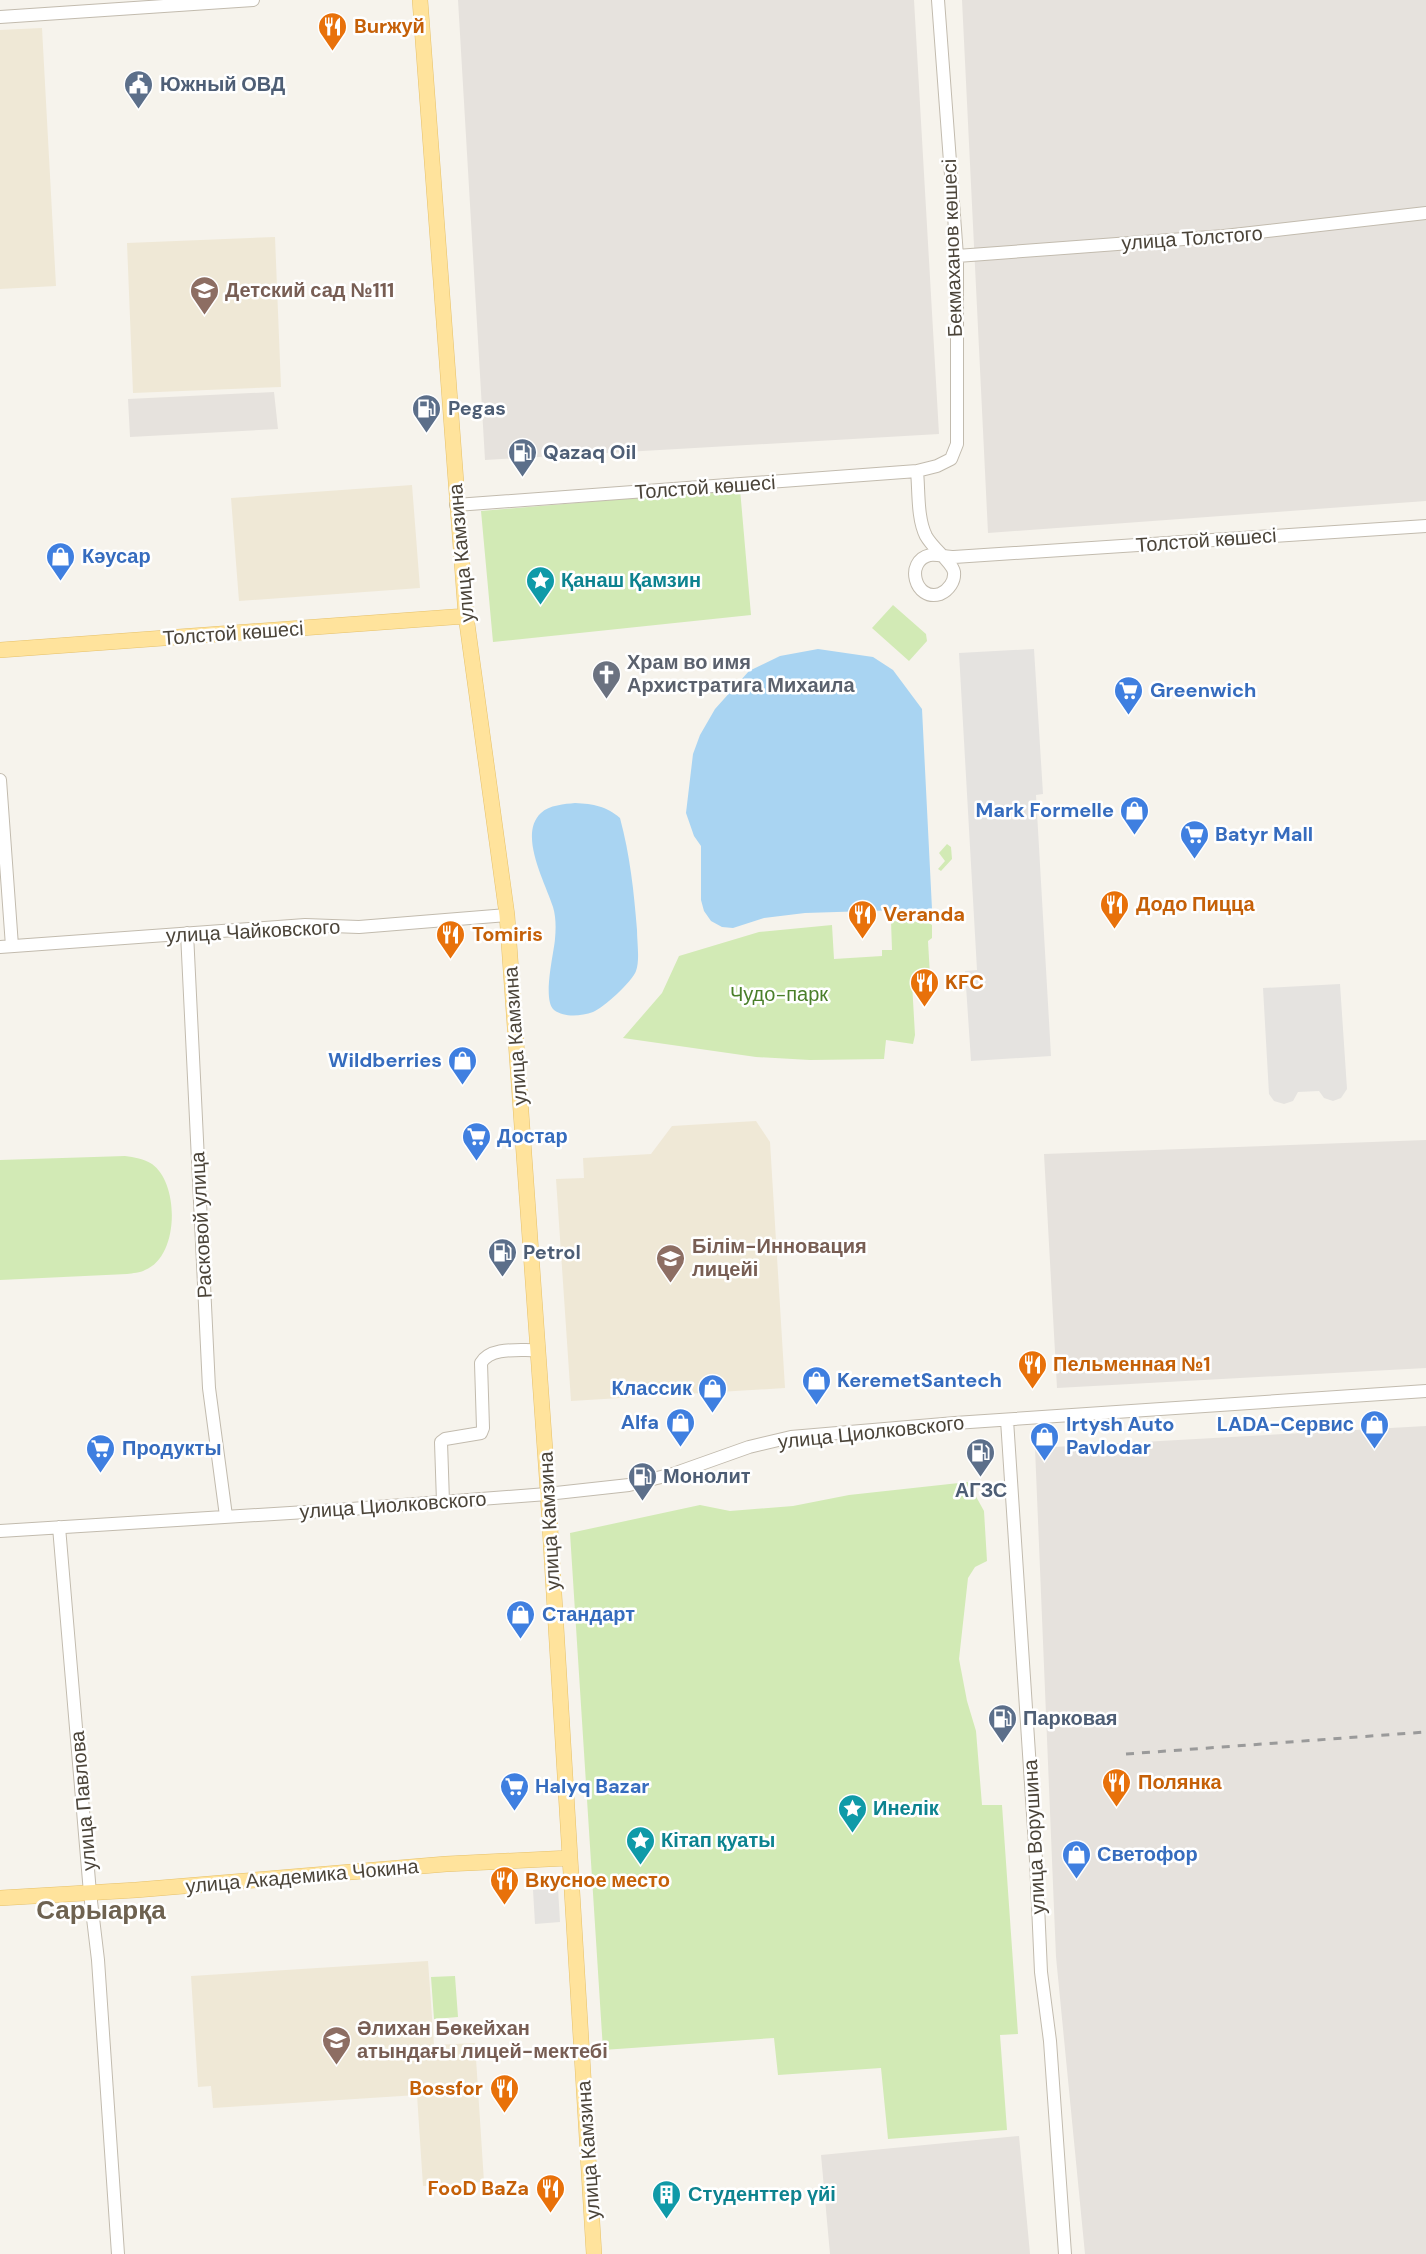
<svg xmlns="http://www.w3.org/2000/svg" width="1426" height="2254" font-family="'DM Sans',sans-serif">
<style>
.industrial{fill:#e6e2dd}
.education{fill:#efe8d6}
.green{fill:#d2eab5}
.parking{fill:#e5e3e0}
.water{fill:#a9d4f2}
.lines{fill:none;stroke-linecap:round;stroke-linejoin:round}
.minor-casing{stroke:#c2bbae;stroke-width:14}
.major-casing{stroke:#e6c16a;stroke-width:16}
.minor{stroke:#fff;stroke-width:12}
.major{stroke:#ffe39c;stroke-width:15}
.rail{stroke:#9a9a9a;stroke-width:3;stroke-dasharray:8 8;stroke-linecap:butt}
.labels{text-anchor:middle;stroke-width:5;stroke-linejoin:round;paint-order:stroke}
.food-label{font-size:20px;font-weight:bold;fill:#c56008;stroke:#fff;text-anchor:start}
.service-label{font-size:20px;font-weight:bold;fill:#4e5e75;stroke:#fff;text-anchor:start}
.street-label{font-size:20px;fill:#4b4439;stroke:#fff}
.education-label{font-size:20px;font-weight:bold;fill:#785e54;stroke:#fff;text-anchor:start}
.shop-label{font-size:20px;font-weight:bold;fill:#366cbe;stroke:#fff;text-anchor:start}
.culture-label{font-size:20px;font-weight:bold;fill:#0d838f;stroke:#fff;text-anchor:start}
.worship-label{font-size:20px;font-weight:bold;fill:#5b616d;stroke:#fff;text-anchor:start}
.park-label{font-size:20px;fill:#4a7f2a;stroke:#fff}
.district-label{font-size:26px;font-weight:bold;fill:#6e6250;stroke:#fff}
</style>
<rect width="100%" height="100%" fill="#f6f3ec"/>
<path class="industrial" d="M458,0H914L939,434L485,460Z
M962,0H1426V501L988,533Z
M274,392L278,429L130,437L128,399Z
M1426,1140V1368L1057,1388L1044,1154Z
M1426,1426V2254H1085L1056,1957L1035,1448Z
M1019,2136L1030,2254H830L821,2155Z"/>
<path class="education" d="M42,28L56,286L0,289V30Z
M275,237L281,387L133,393L127,243Z
M412,485L420,588L239,601L231,498Z
M756,1121L770,1142L785,1388L571,1401L556,1179L584,1178L583,1158L651,1154L672,1126Z
M428,1961L434,2045L475,2043L484,2182L423,2186L417,2095L213,2108L211,2086L198,2087L191,1976Z"/>
<path class="green" d="M740,489L751,615L493,642L481,511Z
M893,605L926,634L927,641L909,661L872,628Z
M947,844L951,847L952,859L941,871L938,869L945,861L939,853Z
M891,921L927,922L932,925V938L928,941L930,976L924,977L925,982L912,983L915,1035L913,1044L886,1040L884,1059L810,1060L756,1057L623,1038L662,993L679,956L759,932L832,925L834,959L882,956V950H892Z
M125,1156C134,1157 144,1159 152,1164C180,1184 179,1257 145,1270C140,1273 133,1273 127,1274L0,1280V1160Z
M968,1482L984,1511L987,1561L975,1567L968,1578L959,1659L967,1701L976,1731L982,1805H1002L1018,2034L1000,2035L1007,2130L888,2139L881,2068L778,2075L774,2038L603,2050L570,1533L700,1505L730,1511L793,1506L849,1495Z
M455,1976L458,2017L434,2019L431,1977Z"/>
<path class="parking" d="M1034,649L1043,794L1036,795L1051,1056L971,1061L965,971L977,970L959,653Z
M1340,984L1347,1089L1341,1098L1333,1101L1324,1098L1319,1091L1298,1092L1293,1101L1284,1104L1274,1101L1269,1094L1263,988Z
M558,1888L560,1922L535,1924L533,1890Z"/>
<path class="water" d="M818,649L873,657L893,670L922,709L932,909L805,913L764,918L733,928L722,927L711,921L704,911L701,900V846L694,836L686,813L693,754L700,735L715,709L749,671L780,656Z
M575,803C594,804 606,806 620,818C630,855 634,892 637,930C637,942 640,960 636,971C632,982 603,1008 593,1012C581,1016 565,1018 554,1010C542,1000 554,953 555,939C556,928 556,917 553,907C545,882 518,834 541,813C549,805 565,804 575,803Z"/>
<g class="lines">
<defs>
<path id="minor" d="M0,17L253,0
M957,256L1224,236L1426,213
M917,471C919,491 917,518 926,536C933,549 952,562 954,572C955,581 949,590 940,594C915,602 904,561 930,555C938,554 946,557 954,557L1426,526
M456,505L917,471L937,466L951,459L957,444V256L938,0
M0,780L12,946
M187,933L209,1388L226,1516
M0,947L305,925L359,927L507,915
M1007,1420L1036,1860L1041,1972L1050,2041L1065,2254
M443,1502L441,1442L445,1439L481,1433L483,1428L481,1363C491,1346 521,1351 538,1350
M59,1527L90,1893L98,1960L118,2254
M0,1531L338,1510L547,1494L629,1485L673,1474L749,1447L791,1437L955,1423L1426,1391"/>
<path id="major" d="M420,0L466,616L507,915L547,1478L594,2254
M0,650L466,616
M0,1898L136,1890L446,1864L569,1858"/>
</defs>
<use href="#minor" class="minor-casing"/>
<use href="#major" class="major-casing"/>
<use href="#minor" class="minor"/>
<use href="#major" class="major"/>
<path class="rail" d="M1126,1754L1426,1732"/>
</g>
<defs>
<symbol id="restaurant-pin" viewBox="-11 -11 22 30"><path d="M0 17L-7.5 6A9.5 9.5 0 1 1 7.5 6Z" fill="#e8710a" stroke="#fff"/><path d="M-5-6h1v4h1v-4h1v4h1v-4h1v5L-1.5 .5V6h-2V.5L-5-1ZM5-6V6H3V1.5H1.5Q1.5-4 5-6Z" fill="#fff"/></symbol>
<symbol id="civic-pin" viewBox="-11 -11 22 30"><path d="M0 17L-7.5 6A9.5 9.5 0 1 1 7.5 6Z" fill="#5c6f8a" stroke="#fff"/><path d="M-.6-6.5H3V-4.5H.6V-3L4-1V1h2V6H-6V1h2V-1L-.6-3ZM-1.2 2.5V6h2.4V2.5Z" fill="#fff"/></symbol>
<symbol id="school-pin" viewBox="-11 -11 22 30"><path d="M0 17L-7.5 6A9.5 9.5 0 1 1 7.5 6Z" fill="#8d6e63" stroke="#fff"/><path d="M0-5L7-2L0 1L-7-2ZM-4 1L0 2.5L4 1V4Q0 6-4 4Z" fill="#fff"/></symbol>
<symbol id="fuel-pin" viewBox="-11 -11 22 30"><path d="M0 17L-7.5 6A9.5 9.5 0 1 1 7.5 6Z" fill="#5c6f8a" stroke="#fff"/><path d="M-5.5-6h7V0h2V4h1.3V-2.5L3-4.5l.8-.8L6-3V5H2.5V1h-1V6h-7ZM-4.2-4.7v3.2H.2V-4.7Z" fill="#fff"/></symbol>
<symbol id="shop-pin" viewBox="-11 -11 22 30"><path d="M0 17L-7.5 6A9.5 9.5 0 1 1 7.5 6Z" fill="#3f7fe0" stroke="#fff"/><path d="M-5-2.5h2.3a2.7 3.5 0 0 1 5.4 0H5L5.5 6h-11ZM-1.5-2.5h3a1.5 2.3 0 0 0-3 0Z" fill="#fff"/></symbol>
<symbol id="sight-pin" viewBox="-11 -11 22 30"><path d="M0 17L-7.5 6A9.5 9.5 0 1 1 7.5 6Z" fill="#0f9aa8" stroke="#fff"/><path d="M0-6L1.8-2.2L6-1.7L2.9 1.2L3.7 5.4L0 3.3L-3.7 5.4L-2.9 1.2L-6-1.7L-1.8-2.2Z" fill="#fff"/></symbol>
<symbol id="church-pin" viewBox="-11 -11 22 30"><path d="M0 17L-7.5 6A9.5 9.5 0 1 1 7.5 6Z" fill="#6b7280" stroke="#fff"/><path d="M-1.2-6h2.4v3.5h3.3v2.4h-3.3V6h-2.4V-.1h-3.3v-2.4h3.3Z" fill="#fff"/></symbol>
<symbol id="supermarket-pin" viewBox="-11 -11 22 30"><path d="M0 17L-7.5 6A9.5 9.5 0 1 1 7.5 6Z" fill="#3f7fe0" stroke="#fff"/><path d="M-6-5.5h2.5l.6 2H6L4.5 2H-2.5L-4.4-4H-6ZM-1.5 3.2a1.3 1.3 0 1 0 .1 0ZM3 3.2a1.3 1.3 0 1 0 .1 0Z" fill="#fff"/></symbol>
<symbol id="building-pin" viewBox="-11 -11 22 30"><path d="M0 17L-7.5 6A9.5 9.5 0 1 1 7.5 6Z" fill="#0f9aa8" stroke="#fff"/><path d="M-4-6H4V6H1V3H-1V6H-4ZM-2.5-4.3h1.7v1.8h-1.7ZM.8-4.3h1.7v1.8H.8ZM-2.5-1h1.7V.8h-1.7ZM.8-1h1.7V.8H.8Z" fill="#fff"/></symbol>
</defs>
<g fill-rule="evenodd">
<use href="#restaurant-pin" x="316" y="10" width="33" height="45"/>
<use href="#civic-pin" x="122" y="68" width="33" height="45"/>
<use href="#school-pin" x="188" y="274" width="33" height="45"/>
<use href="#fuel-pin" x="410" y="392" width="33" height="45"/>
<use href="#fuel-pin" x="506" y="436" width="33" height="45"/>
<use href="#shop-pin" x="44" y="540" width="33" height="45"/>
<use href="#sight-pin" x="524" y="564" width="33" height="45"/>
<use href="#church-pin" x="590" y="658" width="33" height="45"/>
<use href="#supermarket-pin" x="1112" y="674" width="33" height="45"/>
<use href="#shop-pin" x="1118" y="794" width="33" height="45"/>
<use href="#supermarket-pin" x="1178" y="818" width="33" height="45"/>
<use href="#restaurant-pin" x="1098" y="888" width="33" height="45"/>
<use href="#restaurant-pin" x="846" y="898" width="33" height="45"/>
<use href="#restaurant-pin" x="434" y="918" width="33" height="45"/>
<use href="#restaurant-pin" x="908" y="966" width="33" height="45"/>
<use href="#shop-pin" x="446" y="1044" width="33" height="45"/>
<use href="#supermarket-pin" x="460" y="1120" width="33" height="45"/>
<use href="#fuel-pin" x="486" y="1236" width="33" height="45"/>
<use href="#school-pin" x="654" y="1242" width="33" height="45"/>
<use href="#restaurant-pin" x="1016" y="1348" width="33" height="45"/>
<use href="#shop-pin" x="800" y="1364" width="33" height="45"/>
<use href="#shop-pin" x="696" y="1372" width="33" height="45"/>
<use href="#shop-pin" x="664" y="1406" width="33" height="45"/>
<use href="#shop-pin" x="1358" y="1408" width="33" height="45"/>
<use href="#shop-pin" x="1028" y="1420" width="33" height="45"/>
<use href="#supermarket-pin" x="84" y="1432" width="33" height="45"/>
<use href="#fuel-pin" x="964" y="1436" width="33" height="45"/>
<use href="#fuel-pin" x="626" y="1460" width="33" height="45"/>
<use href="#shop-pin" x="504" y="1598" width="33" height="45"/>
<use href="#fuel-pin" x="986" y="1702" width="33" height="45"/>
<use href="#restaurant-pin" x="1100" y="1766" width="33" height="45"/>
<use href="#supermarket-pin" x="498" y="1770" width="33" height="45"/>
<use href="#sight-pin" x="836" y="1792" width="33" height="45"/>
<use href="#sight-pin" x="624" y="1824" width="33" height="45"/>
<use href="#shop-pin" x="1060" y="1838" width="33" height="45"/>
<use href="#restaurant-pin" x="488" y="1864" width="33" height="45"/>
<use href="#school-pin" x="320" y="2024" width="33" height="45"/>
<use href="#restaurant-pin" x="488" y="2072" width="33" height="45"/>
<use href="#restaurant-pin" x="534" y="2172" width="33" height="45"/>
<use href="#building-pin" x="650" y="2178" width="33" height="45"/>
</g>
<g class="labels">
<g class="food-label">
<text x="354" y="33">Burжуй</text>
<text x="1136" y="911">Додо Пицца</text>
<text x="883" y="921">Veranda</text>
<text x="472" y="941">Tomiris</text>
<text x="945" y="989">KFC</text>
<text x="1053" y="1371">Пельменная №1</text>
<text x="1138" y="1789">Полянка</text>
<text x="525" y="1887">Вкусное место</text>
<text x="483" y="2095" text-anchor="end">Bossfor</text>
<text x="529" y="2195" text-anchor="end">FooD BaZa</text>
</g>
<g class="service-label">
<text x="160" y="91">Южный ОВД</text>
<text x="448" y="415">Pegas</text>
<text x="543" y="459">Qazaq Oil</text>
<text x="523" y="1259">Petrol</text>
<text x="663" y="1483">Монолит</text>
<text x="981" y="1497" text-anchor="middle">АГЗС</text>
<text x="1023" y="1725">Парковая</text>
</g>
<g class="street-label">
<text transform="translate(1192 238) rotate(-4)" y="7">улица Толстого</text>
<text transform="translate(952 248) rotate(-92)" y="7">Бекмаханов көшесі</text>
<text transform="translate(705 487) rotate(-4)" y="7">Толстой көшесі</text>
<text transform="translate(1206 540) rotate(-4)" y="7">Толстой көшесі</text>
<text transform="translate(461 553) rotate(-95)" y="7">улица Камзина</text>
<text transform="translate(233 633) rotate(-4)" y="7">Толстой көшесі</text>
<text transform="translate(253 931) rotate(-3)" y="7">улица Чайковского</text>
<text transform="translate(515 1036) rotate(-94)" y="7">улица Камзина</text>
<text transform="translate(201 1225) rotate(-93)" y="7">Расковой улица</text>
<text transform="translate(871 1432) rotate(-6)" y="7">улица Циолковского</text>
<text transform="translate(393 1505) rotate(-4)" y="7">улица Циолковского</text>
<text transform="translate(549 1521) rotate(-93)" y="7">улица Камзина</text>
<text transform="translate(83 1801) rotate(-95)" y="7">улица Павлова</text>
<text transform="translate(1034 1837) rotate(-93)" y="7">улица Ворушина</text>
<text transform="translate(302 1876) rotate(-5)" y="7">улица Академика Чокина</text>
<text transform="translate(588 2150) rotate(-94)" y="7">улица Камзина</text>
</g>
<g class="education-label">
<text x="225" y="297">Детский сад №111</text>
<text x="692" y="1253">Білім-Инновация<tspan x="692" dy="23">лицейі</tspan></text>
<text x="357" y="2035">Әлихан Бөкейхан<tspan x="357" dy="23">атындағы лицей-мектебі</tspan></text>
</g>
<g class="shop-label">
<text x="82" y="563">Кәусар</text>
<text x="1150" y="697">Greenwich</text>
<text x="1114" y="817" text-anchor="end">Mark Formelle</text>
<text x="1215" y="841">Batyr Mall</text>
<text x="442" y="1067" text-anchor="end">Wildberries</text>
<text x="497" y="1143">Достар</text>
<text x="837" y="1387">KeremetSantech</text>
<text x="692" y="1395" text-anchor="end">Классик</text>
<text x="659" y="1429" text-anchor="end">Alfa</text>
<text x="1066" y="1431">Irtysh Auto<tspan x="1066" dy="23">Pavlodar</tspan></text>
<text x="1354" y="1431" text-anchor="end">LADA-Сервис</text>
<text x="122" y="1455">Продукты</text>
<text x="542" y="1621">Стандарт</text>
<text x="535" y="1793">Halyq Bazar</text>
<text x="1097" y="1861">Светофор</text>
</g>
<g class="culture-label">
<text x="561" y="587">Қанаш Қамзин</text>
<text x="873" y="1815">Инелік</text>
<text x="661" y="1847">Кітап қуаты</text>
<text x="688" y="2201">Студенттер үйі</text>
</g>
<g class="worship-label">
<text x="627" y="669">Храм во имя<tspan x="627" dy="23">Архистратига Михаила</tspan></text>
</g>
<g class="park-label">
<text x="779" y="1001">Чудо-парк</text>
</g>
<g class="district-label">
<text x="101" y="1919">Сарыарқа</text>
</g>
</g>
</svg>
